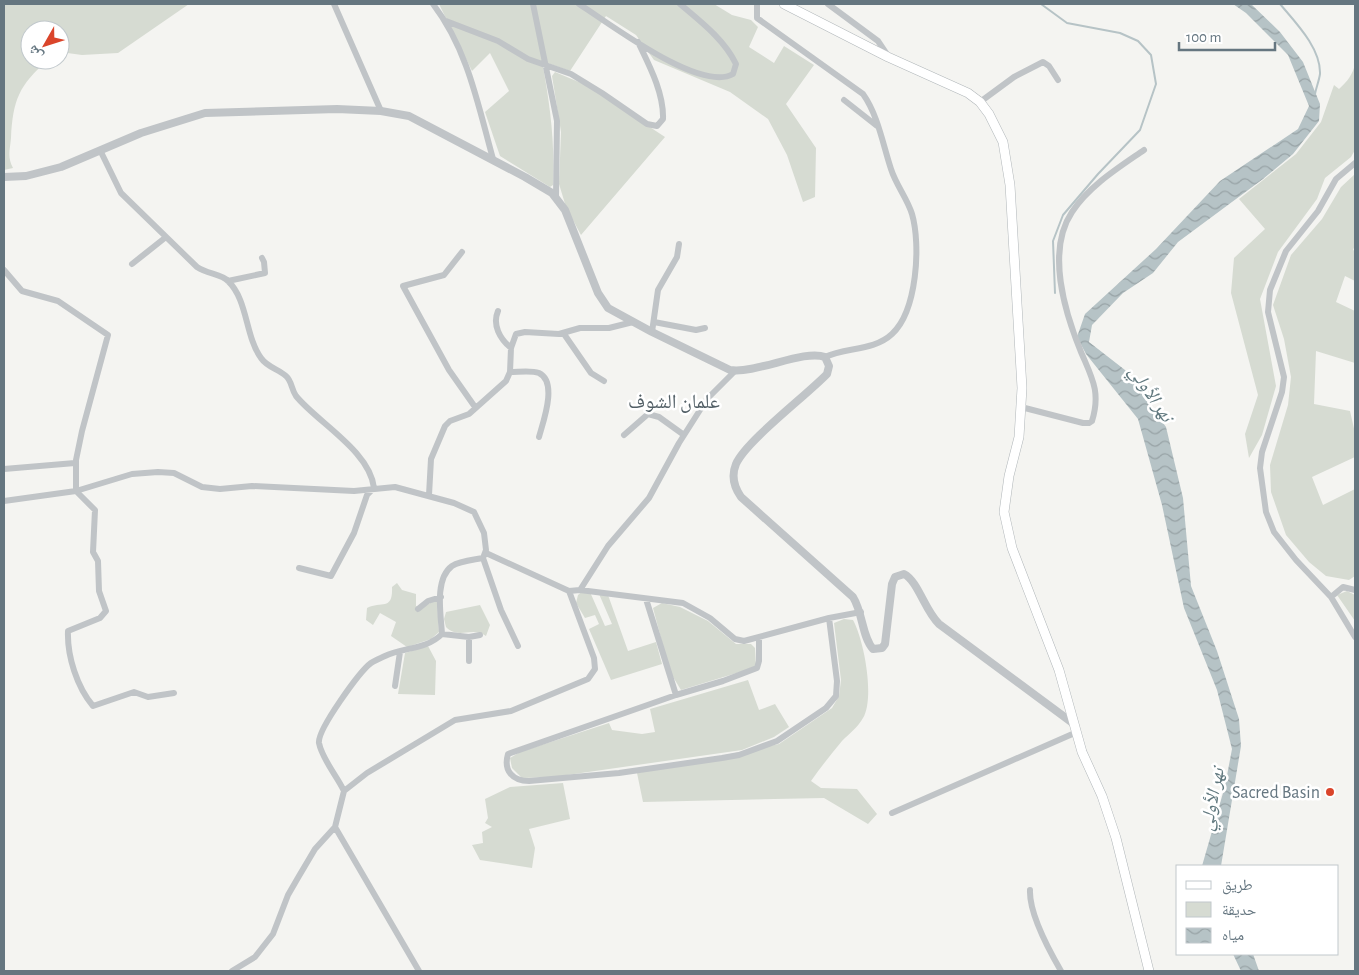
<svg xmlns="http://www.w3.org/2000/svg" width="1359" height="975" font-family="'Alegreya Sans','Noto Naskh Arabic',sans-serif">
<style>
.green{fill:#d6dbd2}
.water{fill:url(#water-waves)}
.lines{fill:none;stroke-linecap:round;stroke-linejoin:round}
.stream{stroke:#b6c3c6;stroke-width:2}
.secondary-casing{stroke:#b0b6b9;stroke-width:10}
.minor{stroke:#c0c4c7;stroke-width:6}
.tertiary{stroke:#c0c4c7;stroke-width:8}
.secondary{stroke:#fff;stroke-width:9}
.poi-dot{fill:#da452b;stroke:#fff;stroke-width:2}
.labels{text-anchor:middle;stroke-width:5;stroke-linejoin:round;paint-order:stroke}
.poi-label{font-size:18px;fill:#657680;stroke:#fff;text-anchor:end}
.water-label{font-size:19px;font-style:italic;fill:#60787e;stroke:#fff}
.quarter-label{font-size:20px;fill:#525f66;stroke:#fff}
</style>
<defs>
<pattern id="water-waves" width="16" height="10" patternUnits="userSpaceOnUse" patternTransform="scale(1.25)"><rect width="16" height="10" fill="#b6c3c6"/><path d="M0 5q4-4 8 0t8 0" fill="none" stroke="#98a3a6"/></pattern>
</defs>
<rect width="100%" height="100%" fill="#f4f4f1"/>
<path class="green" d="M4,4H189L118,53L82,55L60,52V30H30V60H48C19,85 13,100 11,138C10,150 7,157 13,168L4,170Z
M439,4H714L732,15L751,20L758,27L749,47L774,63L784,46L814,65L786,104L816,148L815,197L803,202L787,155L768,119L730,92L654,60L636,35L606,16L570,71L542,61C550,105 555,140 553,185L550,187L500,156L485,112L509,91L490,53L472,71Z
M1355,64V150L1351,157L1325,178L1317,199L1278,252L1260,299L1276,386L1262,435L1249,458L1245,434L1258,395L1231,293L1234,258L1265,229L1239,199L1296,154L1321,122L1334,85L1339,89C1347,82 1353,74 1355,64Z
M555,72L586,85L665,137L581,235L566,207L559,184L561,132L552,76Z
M1355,174V245L1353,250L1355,251V281L1345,276L1336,302L1355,311V363L1316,351L1314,404L1350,411L1355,433V457L1312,477L1323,505L1355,489V576L1349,580L1326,576L1309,562L1286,535L1271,492L1270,465L1288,405L1291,377L1284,339L1273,305L1291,255L1322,219L1341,187Z
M397,583L402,590L416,594V606L421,608L434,601L437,602L439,632L431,639L407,647L391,636L396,622L380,613L373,625L366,620L367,608C382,601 393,611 392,587Z
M583,591L590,592L605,626L612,624L599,594L608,595L628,651L656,642L662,664L611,680L589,629L599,624L595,615L585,618L576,603L578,595Z
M1347,591L1355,595V621L1337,595Z
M662,603L680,607L708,621L736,644H751L755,648L756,665L753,668L681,690L670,672L653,608Z
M480,605L490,625L486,636C472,626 459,640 446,627L444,619L446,612Z
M844,619L853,620C864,640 875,698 863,718C858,727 849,734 842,741C831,754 821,767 811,781L821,788L857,789L877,814L868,824L824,798L643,802L637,773L779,744L832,708L839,696L841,680L834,623Z
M428,646L436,661L435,695L398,694L405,653Z
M748,680L759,710L775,704L789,727L774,737L742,750L553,777L522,778L512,768L510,758L520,752L609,723L612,730L642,734L655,732L650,709Z
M563,783L570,819L529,829L535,848L532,868L480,860L472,845L483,843L482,832L492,827L485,823L488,818L485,799L510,787Z"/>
<path class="water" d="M1233,4H1251L1280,32L1303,62L1320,104L1319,121L1293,154L1263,179L1178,242L1153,273L1123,293L1092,325L1089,342L1125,370L1166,427L1183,498L1191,586L1217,651L1239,719L1241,746L1221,866H1202L1225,786L1232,749L1217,690L1184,608L1162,505L1138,419L1086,354L1077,337L1085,314L1156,249L1220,181L1298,129L1309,106L1288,55L1246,13Z
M1233,954H1253L1259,971H1241Z"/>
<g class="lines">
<path class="stream" d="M1041,4L1067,23L1120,33L1138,41L1151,55L1156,84L1140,130L1098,174L1063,215L1053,241L1055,293
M1280,4C1295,22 1321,48 1320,74C1319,81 1316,88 1315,94"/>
<defs>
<path id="secondary" d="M784,4L888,57L968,93L980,102L989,114L1003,142L1010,185L1022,388L1019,437L1009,476L1004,512L1012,548L1059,670L1082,752L1102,796L1116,838L1149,971"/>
</defs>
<use href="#secondary" class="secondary-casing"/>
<path class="minor" d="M334,4L381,111
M433,4C468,50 478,105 493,159
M533,4L557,121L556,197
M579,4C609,23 700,93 733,74L736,64C724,39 700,21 680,4
M757,4V18L863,94C878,115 883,145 891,169C896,185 907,198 912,214C921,245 917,311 892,334C874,351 846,347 825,357
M828,4L878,41L888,56
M446,21L498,41L528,59L571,74L602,93L647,124L657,126L663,119C664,93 649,65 638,42
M844,100L877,126
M980,102L1014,77L1043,62L1049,66L1058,80
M100,150L121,193L197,267C207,274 222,274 228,281C248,300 245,336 261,358C267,367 278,369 286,376C292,381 291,389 296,396C317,422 370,451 374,488L367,495L354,533L331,576L299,568
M1355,163L1336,179L1318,211L1286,251L1270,290L1268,312L1284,377L1282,392L1262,452L1260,468L1266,512L1274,532L1296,560L1331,597L1355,637
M462,252L444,275L403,286L449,370L475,407
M132,264L166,237
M4,270L22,291L58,301L108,335L82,431L76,460V491L95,510L93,552L98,561L99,591L106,611L100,618L68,631C67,656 77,687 93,706L134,692L148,697L174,693
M228,281L265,273L264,262L262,258
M498,311C492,325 500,339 511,348
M654,322L696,330L705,328
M652,332L658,290L677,257L679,244
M564,334L591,373L604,381
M510,372C519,372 531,370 539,373C558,382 543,422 539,437
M1021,407L1083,423H1089L1092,421C1101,392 1092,378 1081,352C1065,313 1046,251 1072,212C1089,186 1118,168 1144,150
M624,435L648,414L659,417L684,435
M4,469L75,463
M429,495L431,459L445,426L450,421L469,414L506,381L510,372L511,348L516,334L525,332L559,334L580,328H609L633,322
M4,501L76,491L132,474L158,472L174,473L202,487L220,489L252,486L354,491L395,487L454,503L474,512L484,533L486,550L483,558L501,610L518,646
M486,553L569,591L580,590L683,603L710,618L735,639L744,641L829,618L861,612
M580,590L608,546L649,498L679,443L707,399L735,371
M1331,597L1343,587L1355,590
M646,599L676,695L723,681L757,668L759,661V638
M418,609L428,601L441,597
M442,634L469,637L480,635
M469,637V661
M395,686L400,652
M676,695L508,754C503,771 513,781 529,781L619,773L722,758L739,755L777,741L826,708L836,696L837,681L829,618
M344,791L367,773L455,720L511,711L588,679L595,669L594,658L569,591
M892,813L1077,732
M335,827L419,971
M1030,890C1029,913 1050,952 1061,971
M232,971L255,957L273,934L288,895L299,876L315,849L335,827L344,791C337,776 322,759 319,743C317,730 360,671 371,663C375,660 381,658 385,656C404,647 426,650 442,634C441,616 434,579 452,566C460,561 473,560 483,558"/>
<path class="tertiary" d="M4,177L26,176L61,167L141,133L205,113L337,109L381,111L409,116L525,177L552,193L565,210L598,293L608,308L652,332L730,370C756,374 804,349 825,357L829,366L827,374C807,395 746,441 736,464C731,476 734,487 741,497L853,597C863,613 862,637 873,649L882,648L885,644L892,584L895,577L904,574C918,581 925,611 939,624L1074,724"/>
<use href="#secondary" class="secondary"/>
</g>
<circle class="poi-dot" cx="1330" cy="792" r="5"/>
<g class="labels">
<g class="poi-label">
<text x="1320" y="798">Sacred Basin</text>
</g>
<g class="water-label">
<text transform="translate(1152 393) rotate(56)" y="7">نهر الأولي</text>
<text transform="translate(1211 799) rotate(-79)" y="7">نهر الأولي</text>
</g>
<g class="quarter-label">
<text x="674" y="408">علمان الشوف</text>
</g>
</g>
<rect width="1359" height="975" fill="none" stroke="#657680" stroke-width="10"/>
<rect x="1176" y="865" width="162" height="90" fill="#ffffff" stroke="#c1c8cc"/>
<rect x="1186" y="881" width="25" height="8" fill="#ffffff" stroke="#c1c8cc"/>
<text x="1222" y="890" font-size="15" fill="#657680">طريق</text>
<rect x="1186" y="902" width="25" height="15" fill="#d6dbd2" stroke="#c1c8cc"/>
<text x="1222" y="915" font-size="15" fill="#657680">حديقة</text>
<rect x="1186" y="928" width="25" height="15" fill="url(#water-waves)" stroke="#c1c8cc"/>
<text x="1222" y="940" font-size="15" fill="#657680">مياه</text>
<g transform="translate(45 45) rotate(231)"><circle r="24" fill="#ffffff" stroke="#c1c8cc"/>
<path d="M0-4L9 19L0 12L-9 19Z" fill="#da452b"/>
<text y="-8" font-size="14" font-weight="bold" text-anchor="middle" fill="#657680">ش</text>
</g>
<path d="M1179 42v8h96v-8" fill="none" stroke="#657680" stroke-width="2.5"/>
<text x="1186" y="42" font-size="15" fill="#657680" stroke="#ffffff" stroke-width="4" paint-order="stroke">100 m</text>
</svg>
